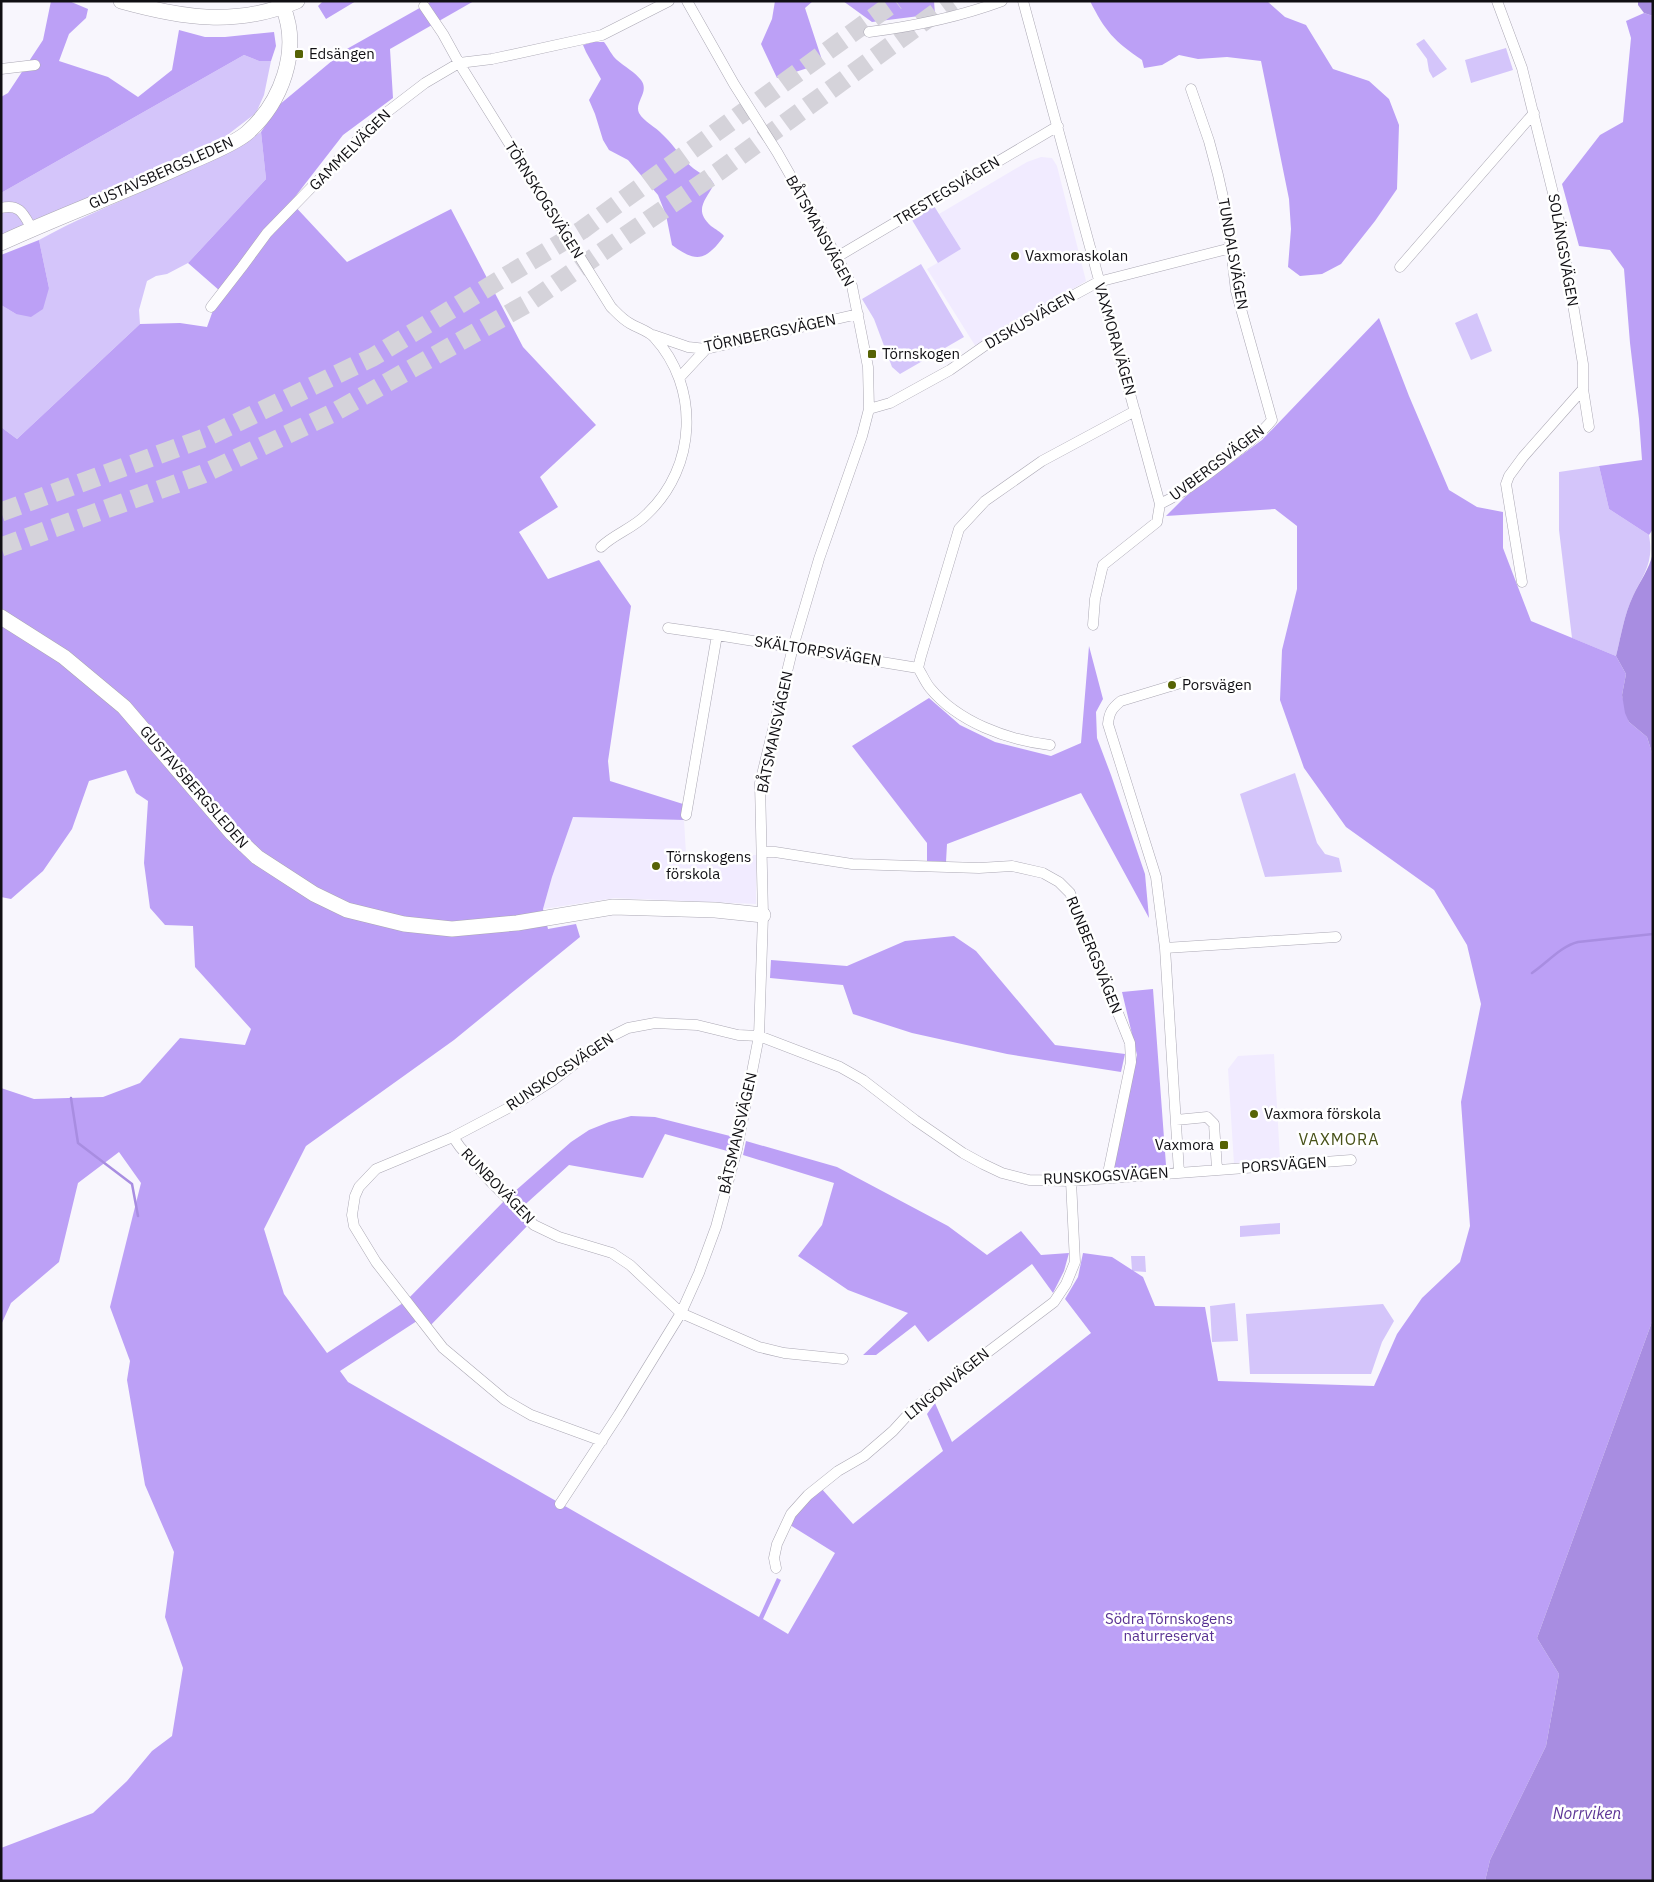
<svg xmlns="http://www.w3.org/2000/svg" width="1654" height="1882" font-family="'IBM Plex Sans',sans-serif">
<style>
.built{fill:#f1ebff}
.green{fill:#d4c5fa}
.forest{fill:#bca0f6}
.water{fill:#a88de1}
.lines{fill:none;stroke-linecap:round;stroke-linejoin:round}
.stream{stroke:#a88de1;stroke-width:2.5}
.highway-tunnel{stroke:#d5d3da;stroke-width:19;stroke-dasharray:19 9;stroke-linecap:butt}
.street-casing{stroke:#aba8b4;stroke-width:11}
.secondary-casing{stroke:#aba8b4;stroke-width:16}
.street{stroke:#fff;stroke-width:10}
.secondary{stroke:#fff;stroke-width:15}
.poi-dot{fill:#566305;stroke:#fff;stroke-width:2}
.labels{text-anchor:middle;stroke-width:5;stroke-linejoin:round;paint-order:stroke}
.poi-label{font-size:15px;fill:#100f13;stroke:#fff;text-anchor:start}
.street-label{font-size:15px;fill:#100f13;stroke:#fff}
.park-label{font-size:15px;fill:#583192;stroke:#fff}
.neighbourhood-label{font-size:16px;letter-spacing:1px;fill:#485219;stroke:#fff}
.water-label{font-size:16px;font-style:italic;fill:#5d3597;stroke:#fff}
</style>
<rect width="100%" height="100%" fill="#f8f6fd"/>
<path class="built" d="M1041,157L1052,158L1057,166L1086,281L976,347L927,269L961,249L939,214L1027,162Z
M573,816L684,820L686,854L756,855V904L615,898L543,909L552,877Z
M1274,1054L1280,1159L1234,1164L1228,1069L1238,1056Z"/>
<path class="green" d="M1424,39L1447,69L1433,78L1429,71L1427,59L1416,44Z
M1506,48L1513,70L1471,83L1465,60Z
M244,55L259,61H271L264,95L256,113L226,136L1,238V193Z
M261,132L266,179L188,263L167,274L156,276L147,281L139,310L140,324L17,439L1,427V305L16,314L49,288L39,240C111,200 192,177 261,132Z
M934,206L961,249L938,263L912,220Z
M921,264L964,337L900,374L892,367L874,319L862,299Z
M1477,313L1492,351L1471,360L1455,323Z
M1599,466L1609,509L1649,535C1654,563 1644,573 1633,596C1624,615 1621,636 1616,656L1572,638L1559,530V472Z
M1295,773L1317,843L1325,854L1339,858L1342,872L1265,877L1240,794Z
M1280,1223V1234L1240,1237V1226Z
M1131,1256H1145L1146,1272L1132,1271Z
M1235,1303L1238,1341L1212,1342L1210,1306Z
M1383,1304L1394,1321L1382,1342L1371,1374H1250L1246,1314Z"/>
<path class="forest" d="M51,1H69L88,9L86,18L69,34L59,61L108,77L138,97L172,70L179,30L205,37H225L274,32L276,46L271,61H259L244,55L1,193V97L8,93L43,40Z
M323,1H356L326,19L318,6Z
M432,1H474L390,49L393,98L343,135L291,202L347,262L451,209L523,347L596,425L540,477L558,507L519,532L548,579L599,560L631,606L608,761L610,781L683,804L684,820L573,817L552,877L543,909L548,929L576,924L580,937L454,1040L306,1146L264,1229L284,1294L327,1353L406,1301L507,1198L571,1142L589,1130L609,1122L631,1116L655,1117L734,1137L731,1152L665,1134L643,1178L569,1165L519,1210L531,1222L427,1329L420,1319L340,1371L348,1382L759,1617L777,1578L781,1580L763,1619L788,1634L835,1553L790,1525L805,1502L821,1488L853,1524L943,1451L927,1414L935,1403L952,1442L1091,1333L1065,1299L1078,1277L1083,1253L1112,1257L1143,1277L1155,1306L1205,1307L1218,1381L1374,1386L1397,1334L1422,1298L1460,1262L1470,1226L1461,1102L1481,1004L1467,945L1434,890L1346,827L1304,768L1280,700L1282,650L1297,589V526L1275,509L1166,516L1186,496L1262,440L1379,318L1409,396L1449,490L1477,507L1503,512V548L1531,621L1616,656L1626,674L1622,695L1629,722L1647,737L1653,756V1319L1537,1638L1559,1674L1546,1746L1490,1860L1485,1881H1V1848L93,1813L127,1781L152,1751L172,1736L183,1668L165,1617L174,1552L145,1485L127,1380L130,1361L110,1307L141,1183L119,1152L78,1183L59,1262L11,1303L1,1325V1088L34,1099L103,1097L140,1083L180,1038L245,1045L251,1029L195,967L193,926L165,925L150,908L144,863L148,801L136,793L126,770L89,781L72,829L43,871L11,899L1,897V427L17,439L140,324L180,323L207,327L220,291L188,263L266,179L261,132L279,105L345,50Z
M775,1H813L805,8L823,63L777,78L761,44L772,19Z
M843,1H934L935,14L872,22Z
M1090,1H1267L1285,17L1306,25L1333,69L1369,81L1389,99L1399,125L1397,189L1375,221L1341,264L1322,274L1300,276L1288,267L1291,229L1289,199L1261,61L1227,57L1198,59L1179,55L1162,65L1144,68L1142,60C1114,41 1105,31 1090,1Z
M1644,13L1653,16V529L1649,535L1609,509L1599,466L1642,460L1639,419L1630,343L1624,269L1610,250L1579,246L1562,184L1600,135L1623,122L1631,38L1626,21Z
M593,42H604C608,47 612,56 617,60C625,67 635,72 641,80C650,92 634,102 639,113C644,122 656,127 662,134C682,153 683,166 710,178L714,184C706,200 693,210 711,226C716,230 720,231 724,236C706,261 696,263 672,245L666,215L658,195L628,160L609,150L603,140L595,114L589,100L601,79L586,52L583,45Z
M39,240L49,288L43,309L31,317L16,314L1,305V255Z
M1089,646L1103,699L1096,712L1097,738L1111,775L1145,874L1149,918L1081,793L947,844L946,862L927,861V843L852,746L929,698L960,725L995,742L1051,756L1081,743Z
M954,936L976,951L1055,1045L1125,1054L1121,1072L1007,1054L912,1033L853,1014L843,985L770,978L771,960L847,966L905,941Z
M1153,989L1166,1165L1110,1172L1137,1055L1122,992Z
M746,1141L837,1167L948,1226L987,1255L1021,1231L1041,1255L1069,1253L1064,1271L1053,1293L1032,1264L928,1342L915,1325L876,1355H863L908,1313L848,1290L798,1256L822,1225L834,1183L743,1155Z"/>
<path class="water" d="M1638,1H1653V16L1644,13L1638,5Z
M1653,553V756L1647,737L1629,722L1625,713L1622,695L1626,674L1616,656C1621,636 1624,615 1633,596C1640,581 1649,570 1653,553Z
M1653,1319V1881H1485L1490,1860L1546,1746L1559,1674L1537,1638Z"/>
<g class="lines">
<path class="stream" d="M1532,973C1547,963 1561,946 1578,942L1653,934
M71,1098L78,1143L132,1184L138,1216"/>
<path class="highway-tunnel" d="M1,512L207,437L373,357L582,230L896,1
M1,547L203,474L333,413L528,303L718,172L952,1"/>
<defs>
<path id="street" d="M1023,1L1160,504L1157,522L1103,565L1095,599L1093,625
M1497,1L1522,68L1557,209L1583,364V389L1523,457L1509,476L1506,484L1522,582
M424,6L443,34L459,63L611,307C617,313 623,320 631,324C638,328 648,331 654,337C700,387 697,467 647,514C634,528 614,534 601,547
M869,32C915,26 959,17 1002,1
M1,69L35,65
M1,208C20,203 24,215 32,229
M837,257L1058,126
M1400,267L1534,113
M211,307L242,267L267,233L378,119L425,83L459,63L492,59L602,35L669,1
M653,335L688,347L706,349L858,314
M680,377L706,349
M1583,389L1589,427
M869,409L890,403L950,370L1000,335L1098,282L1231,248
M1160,504C1187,491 1211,472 1235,453C1248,443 1262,433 1272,420L1236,291L1227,215L1218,175L1209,141L1191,89
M668,628L717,635
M1050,745C1007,740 958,722 930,688C925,682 922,674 918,668L921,656L959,529L985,501L1042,461L1135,411
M686,815L717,635L918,668
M762,852H775L852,864L979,868L1012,866L1043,873L1059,882L1070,893L1130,1043L1131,1062L1107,1178
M1165,948L1336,937
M1176,1120L1207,1117L1214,1124L1217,1169
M453,1137L460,1147L491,1182L534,1225L559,1237L612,1253L630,1265L681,1313L759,1347L784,1353L843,1359
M1179,1172L1165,948L1156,877L1108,724C1109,713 1112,708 1121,701L1184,682
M602,1441L531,1415L505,1400L443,1348L376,1262L354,1226L352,1215L355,1196L359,1187L376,1169L453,1137L512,1106L552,1081L610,1037L628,1028L655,1023L697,1025L738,1035L759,1036L840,1067L863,1080L915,1120L963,1153L983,1164L1002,1173L1029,1180L1071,1181L1351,1160
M560,1504L619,1414L681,1313L699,1273L716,1227L737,1149L759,1036L763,915L760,783L793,647L819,559L862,436L869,409L868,367L852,286L837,257L777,152L734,84L687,1
M776,1568L774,1558L777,1544L791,1514L808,1495L838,1471L864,1456L893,1431L914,1408L1054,1302L1066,1284L1075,1262L1071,1181"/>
<path id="secondary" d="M121,1C182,18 237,27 297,1
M1,243C62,215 125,192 186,164C203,156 233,145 247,133C281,103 301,51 283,7
M1,617L64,657L124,707L232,833L257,857L314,894L347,910L404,924L452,929L517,923L613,907L715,910L763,915"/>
</defs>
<use href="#street" class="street-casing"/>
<use href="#secondary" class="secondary-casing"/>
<use href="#street" class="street"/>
<use href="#secondary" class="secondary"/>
</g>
<g class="poi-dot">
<rect x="294" y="49" width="10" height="10" rx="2.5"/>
<circle cx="1015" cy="256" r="5"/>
<rect x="867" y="349" width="10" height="10" rx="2.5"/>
<circle cx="1172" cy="685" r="5"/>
<circle cx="656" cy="866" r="5"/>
<circle cx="1254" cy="1114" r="5"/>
<rect x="1219" y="1140" width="10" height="10" rx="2.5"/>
</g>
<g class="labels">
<g class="poi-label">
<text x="309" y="59">Edsängen</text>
<text x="1025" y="261">Vaxmoraskolan</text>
<text x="882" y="359">Törnskogen</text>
<text x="1182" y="690">Porsvägen</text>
<text x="666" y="862">Törnskogens<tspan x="666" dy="17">förskola</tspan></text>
<text x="1264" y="1119">Vaxmora förskola</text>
<text x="1214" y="1150" text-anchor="end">Vaxmora</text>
</g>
<g class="street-label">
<text transform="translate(350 150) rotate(-45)" y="5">GAMMELVÄGEN</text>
<text transform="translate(161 173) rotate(-24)" y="5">GUSTAVSBERGSLEDEN</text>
<text transform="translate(947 191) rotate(-31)" y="5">TRESTEGSVÄGEN</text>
<text transform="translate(544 200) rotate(58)" y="5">TÖRNSKOGSVÄGEN</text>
<text transform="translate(820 231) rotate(61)" y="5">BÅTSMANSVÄGEN</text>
<text transform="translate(1563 250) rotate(80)" y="5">SOLÄNGSVÄGEN</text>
<text transform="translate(1233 254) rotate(80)" y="5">TUNDALSVÄGEN</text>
<text transform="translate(1030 320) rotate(-30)" y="5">DISKUSVÄGEN</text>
<text transform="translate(770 333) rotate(-12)" y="5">TÖRNBERGSVÄGEN</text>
<text transform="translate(1115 339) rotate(74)" y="5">VAXMORAVÄGEN</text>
<text transform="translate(1217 463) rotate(-37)" y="5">UVBERGSVÄGEN</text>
<text transform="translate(818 651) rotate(9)" y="5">SKÄLTORPSVÄGEN</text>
<text transform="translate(775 732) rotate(-78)" y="5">BÅTSMANSVÄGEN</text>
<text transform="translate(194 787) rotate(49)" y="5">GUSTAVSBERGSLEDEN</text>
<text transform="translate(1094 955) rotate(68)" y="5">RUNBERGSVÄGEN</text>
<text transform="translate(560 1072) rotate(-34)" y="5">RUNSKOGSVÄGEN</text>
<text transform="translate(738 1133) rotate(-77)" y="5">BÅTSMANSVÄGEN</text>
<text transform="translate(1284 1165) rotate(-4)" y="5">PORSVÄGEN</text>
<text transform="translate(1106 1176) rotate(-3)" y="5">RUNSKOGSVÄGEN</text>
<text transform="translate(498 1186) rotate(46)" y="5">RUNBOVÄGEN</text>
<text transform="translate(947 1384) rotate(-39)" y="5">LINGONVÄGEN</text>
</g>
<g class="park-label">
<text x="1169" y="1624">Södra Törnskogens<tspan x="1169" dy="17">naturreservat</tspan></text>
</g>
<g class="neighbourhood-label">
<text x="1339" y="1145">VAXMORA</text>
</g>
<g class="water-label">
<text x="1587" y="1819">Norrviken</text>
</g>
</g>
<rect width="1654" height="1882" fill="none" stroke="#100f13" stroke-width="5"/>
</svg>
